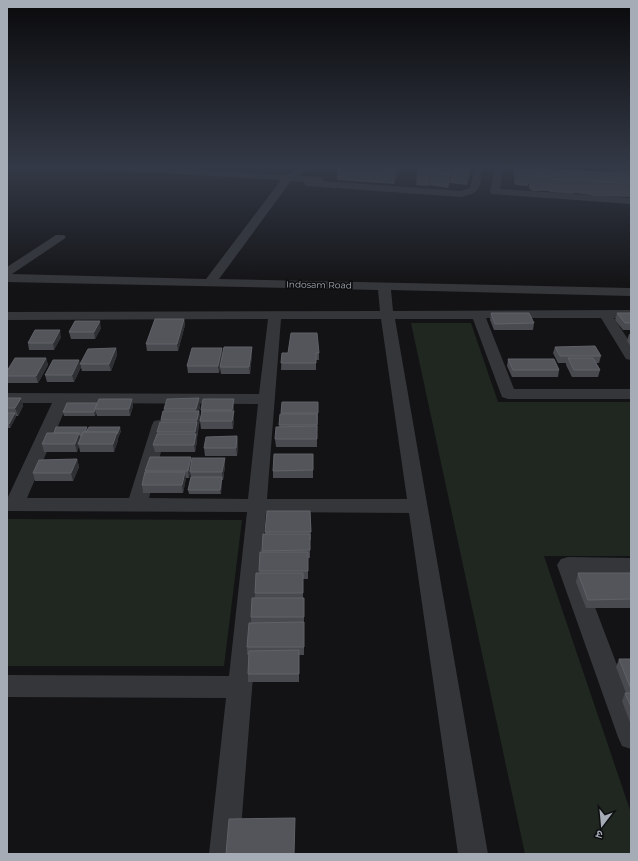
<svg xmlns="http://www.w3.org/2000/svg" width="638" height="861" font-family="Montserrat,'Noto Sans Devanagari',sans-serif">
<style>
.green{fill:#1f2720}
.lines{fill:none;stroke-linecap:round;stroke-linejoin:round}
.lane{fill:#34363a;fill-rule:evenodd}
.street{fill:#34363a;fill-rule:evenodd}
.wall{fill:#494a50}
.shaded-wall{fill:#2f3034}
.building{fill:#53555b;stroke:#606269}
.labels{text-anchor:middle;stroke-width:3.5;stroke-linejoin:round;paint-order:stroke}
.far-street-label{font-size:9px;fill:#a5acb5;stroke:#0e0e10}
</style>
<rect width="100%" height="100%" fill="#131315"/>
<path class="green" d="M411,323H471L498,402H631V556H544L631,813V854H525Z
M7,519L242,520L224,666H7Z"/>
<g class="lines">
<path class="lane" d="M7,167H12L7,169Z"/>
<path class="street" d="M99,167H149L286,175L303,167H314L299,176L320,177L323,178L324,181L461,191L470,188L475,167H483C479,187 483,192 461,197L308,186L305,185L304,182L291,181L219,279L631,288V296L391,290L393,311L631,310V318H614L631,344V360L626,359L601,318H486L514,389H631V399H508L502,397L473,319H395L488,854H458L409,513L266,512L239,854H209L226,698L7,697V675L229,676L247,512L7,511V497H8L52,403H7V393L259,394L268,319L7,320V312L380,311L378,290L7,282V267L56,235H64L66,237L64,239L12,274L206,279L281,180L103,170ZM281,319H381L407,499H267ZM68,403L258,404L248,499L149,498L168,425L166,421L160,420L154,421L152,425L129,498H27Z
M495,167H503L500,189L631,198V204L492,194L490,192Z
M607,167H616L621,174L631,175V181L615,178Z
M568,557L631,558V574L582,573L631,702V749L622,746L618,737L557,565L561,559Z"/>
</g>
<path class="wall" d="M337,167H400L399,172L394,184L337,180Z
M420,167H471L470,176L467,185L450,183L448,188L430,185L429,186L416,185L417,172Z
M514,167H551V169L617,173L616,171L617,167H631V197L592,196L591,195L574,193V194L549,192V191H532L529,188V184H528V186L516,185L514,184L515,176L513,175Z
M491,313L534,323L533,330H494L490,320Z
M617,313H631V330H623L615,320Z
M184,319L185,325L178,351H147L146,344Z
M101,328L95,339H71L69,332Z
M629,334H631V347L627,341Z
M61,337L54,350H29L28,343Z
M555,347L601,356L599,363H596L600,370L598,377H572L566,365V363H558L553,353Z
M116,348L117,355L111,371H82L80,364Z
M222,348V354H252L250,374H221L220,368L219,373H188L187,366Z
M282,353H319V360H316V370H281Z
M46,358L48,365L38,383H7V371Z
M508,359L559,370L558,377H512L507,366Z
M81,367L74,382H47L45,375Z
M7,398H21L23,406L18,416H16V417L10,428H7Z
M132,399L133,406L130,416H97L96,413L95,416H64L63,412Z
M234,399V418L233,429H201L200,421L201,415V410Z
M282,402H318V420L317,432V447H276L275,439L279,427L280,414H281Z
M200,406L199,411L200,418L197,438V441L195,452H155L153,445L157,434V432L161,422V420L164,411V409Z
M87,430L121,431L118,438V440L114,452H80L79,446L77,452H44L42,444Z
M237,436L238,444L237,456H205L204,448Z
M313,454V478H273V471Z
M77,459L79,467L73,481H35L33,473Z
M191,463L225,466L223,480H222L221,494H189L188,490L191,478L190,473L189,478H186L183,493H143L142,485L145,471Z
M310,511L311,540H310V558H308V579H303V598H304V655H299V682H248V674L249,655H247V647L251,623V617L255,598V593L259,573L262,552L263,534H265V532Z
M578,573H631V608H586L576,582Z
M619,659H631V725L622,701L625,693H626L616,667Z"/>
<path class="shaded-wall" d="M397,167H400L399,172L394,184L395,170Z
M470,167L469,181L467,185L469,171Z
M452,170L450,183L448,188L450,175Z
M431,171L430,185L429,186L430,173Z
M184,319L185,325L178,351L177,344Z
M100,321L101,328L95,339L94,332Z
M60,330L61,337L54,350L53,343Z
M252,347V354L250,374L249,367Z
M116,348L117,355L111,371L109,364Z
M222,348L223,355L219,373L218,366Z
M46,358L48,365L38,383L36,376Z
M79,360L81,367L74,382L72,375Z
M21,398L23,406L18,416L15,408Z
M199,398L200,406L197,417L196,409Z
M132,399L133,406L130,416L129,409Z
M234,399V406L233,417L232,410Z
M95,409L96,413L95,416L94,412Z
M199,411L200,418L197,438V441L195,452L194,445L196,435L195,432L197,423V420Z
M234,411V418L233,429L232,421Z
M15,413L16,417L10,428L9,424Z
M120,427L121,431L118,438V440L114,452L113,444L117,432Z
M79,433L81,440L78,444L79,446L77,452L75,444Z
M237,436L238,444L237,456L236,448Z
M191,457L192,464L189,478L188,471Z
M225,458V466L223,480L222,472Z
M77,459L79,467L73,481L71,473Z
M185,472L186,479L183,493L182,485Z
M222,477V481L221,494L220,490Z"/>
<path class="building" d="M347,167H397L395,170Z
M423,167H470L469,171L452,170L450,175L431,171L430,173L417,172L419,168H423Z
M518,167H544L550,169L631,174V183L596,182L594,181L577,179L576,181L552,179L551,177H534L531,175L533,173H545L529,170L530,173L519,172L516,170Z
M491,313H529L534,323L495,324Z
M617,313H631V323H625Z
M155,319H184L177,344H146Z
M75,321H100L94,332H69Z
M35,330H60L53,343H28Z
M291,333H317L319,353H316V363H281L282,353H288Z
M595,346L601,356H560L555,347Z
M224,347H252L249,367H220Z
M116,348L109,364H80L88,349Z
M192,348H222L218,366H187Z
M15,358H46L36,376H7V371Z
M568,358H593L600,370H574Z
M508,359H554L559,370H513Z
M53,360H79L72,375H45Z
M7,398H21L15,408H7Z
M199,398L196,409H164L167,399Z
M99,399H132L129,409H95Z
M203,399H234L232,410H201Z
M282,402H318V413H281Z
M67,403H97L94,412H63Z
M163,411H199L197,420H161Z
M202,411H234L232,421H200Z
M7,413H15L9,424H7Z
M280,414H317V425H279Z
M160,422H197L195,432H157Z
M317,426V439H275L276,427Z
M56,427H87L85,432H83L82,435H80L79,433H54Z
M89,427H120L117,434V432H86Z
M83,432H117L113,444H78Z
M47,433H79L75,444H42Z
M157,434H196L194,445H153Z
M237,436L236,448H204L206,437Z
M274,454H313V470L273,471Z
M150,457H191L188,471H145Z
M192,458H225L222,472H190Z
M77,459L71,473H33L39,460Z
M145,472H185L182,485H142Z
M191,477H222L220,490H188Z
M267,511H310L311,532H265Z
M263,534H310V550L262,551Z
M260,552H308V571H259Z
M256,573H303V593H255Z
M578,573H631V599L588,600Z
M252,598H304V617H251Z
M304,622V647H247L249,623Z
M299,650V674H248L249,651Z
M619,659H631V689Z
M625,693H631V707Z
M295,818L294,854H226L229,819Z"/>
<linearGradient id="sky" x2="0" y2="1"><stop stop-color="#0a0a0c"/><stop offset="0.58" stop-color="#333946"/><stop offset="1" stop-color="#333946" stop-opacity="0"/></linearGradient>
<rect width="638" height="288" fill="url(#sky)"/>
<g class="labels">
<g class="far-street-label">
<text transform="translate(319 285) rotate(1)" y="3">Indosam Road</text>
</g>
</g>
<rect width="638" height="861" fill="none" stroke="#a5acb5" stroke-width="16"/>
<g transform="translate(602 825) rotate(196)" stroke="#0e0e10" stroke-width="3" paint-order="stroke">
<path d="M0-3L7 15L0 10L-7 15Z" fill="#a5acb5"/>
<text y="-6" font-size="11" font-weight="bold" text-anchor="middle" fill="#a5acb5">उ</text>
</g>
</svg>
